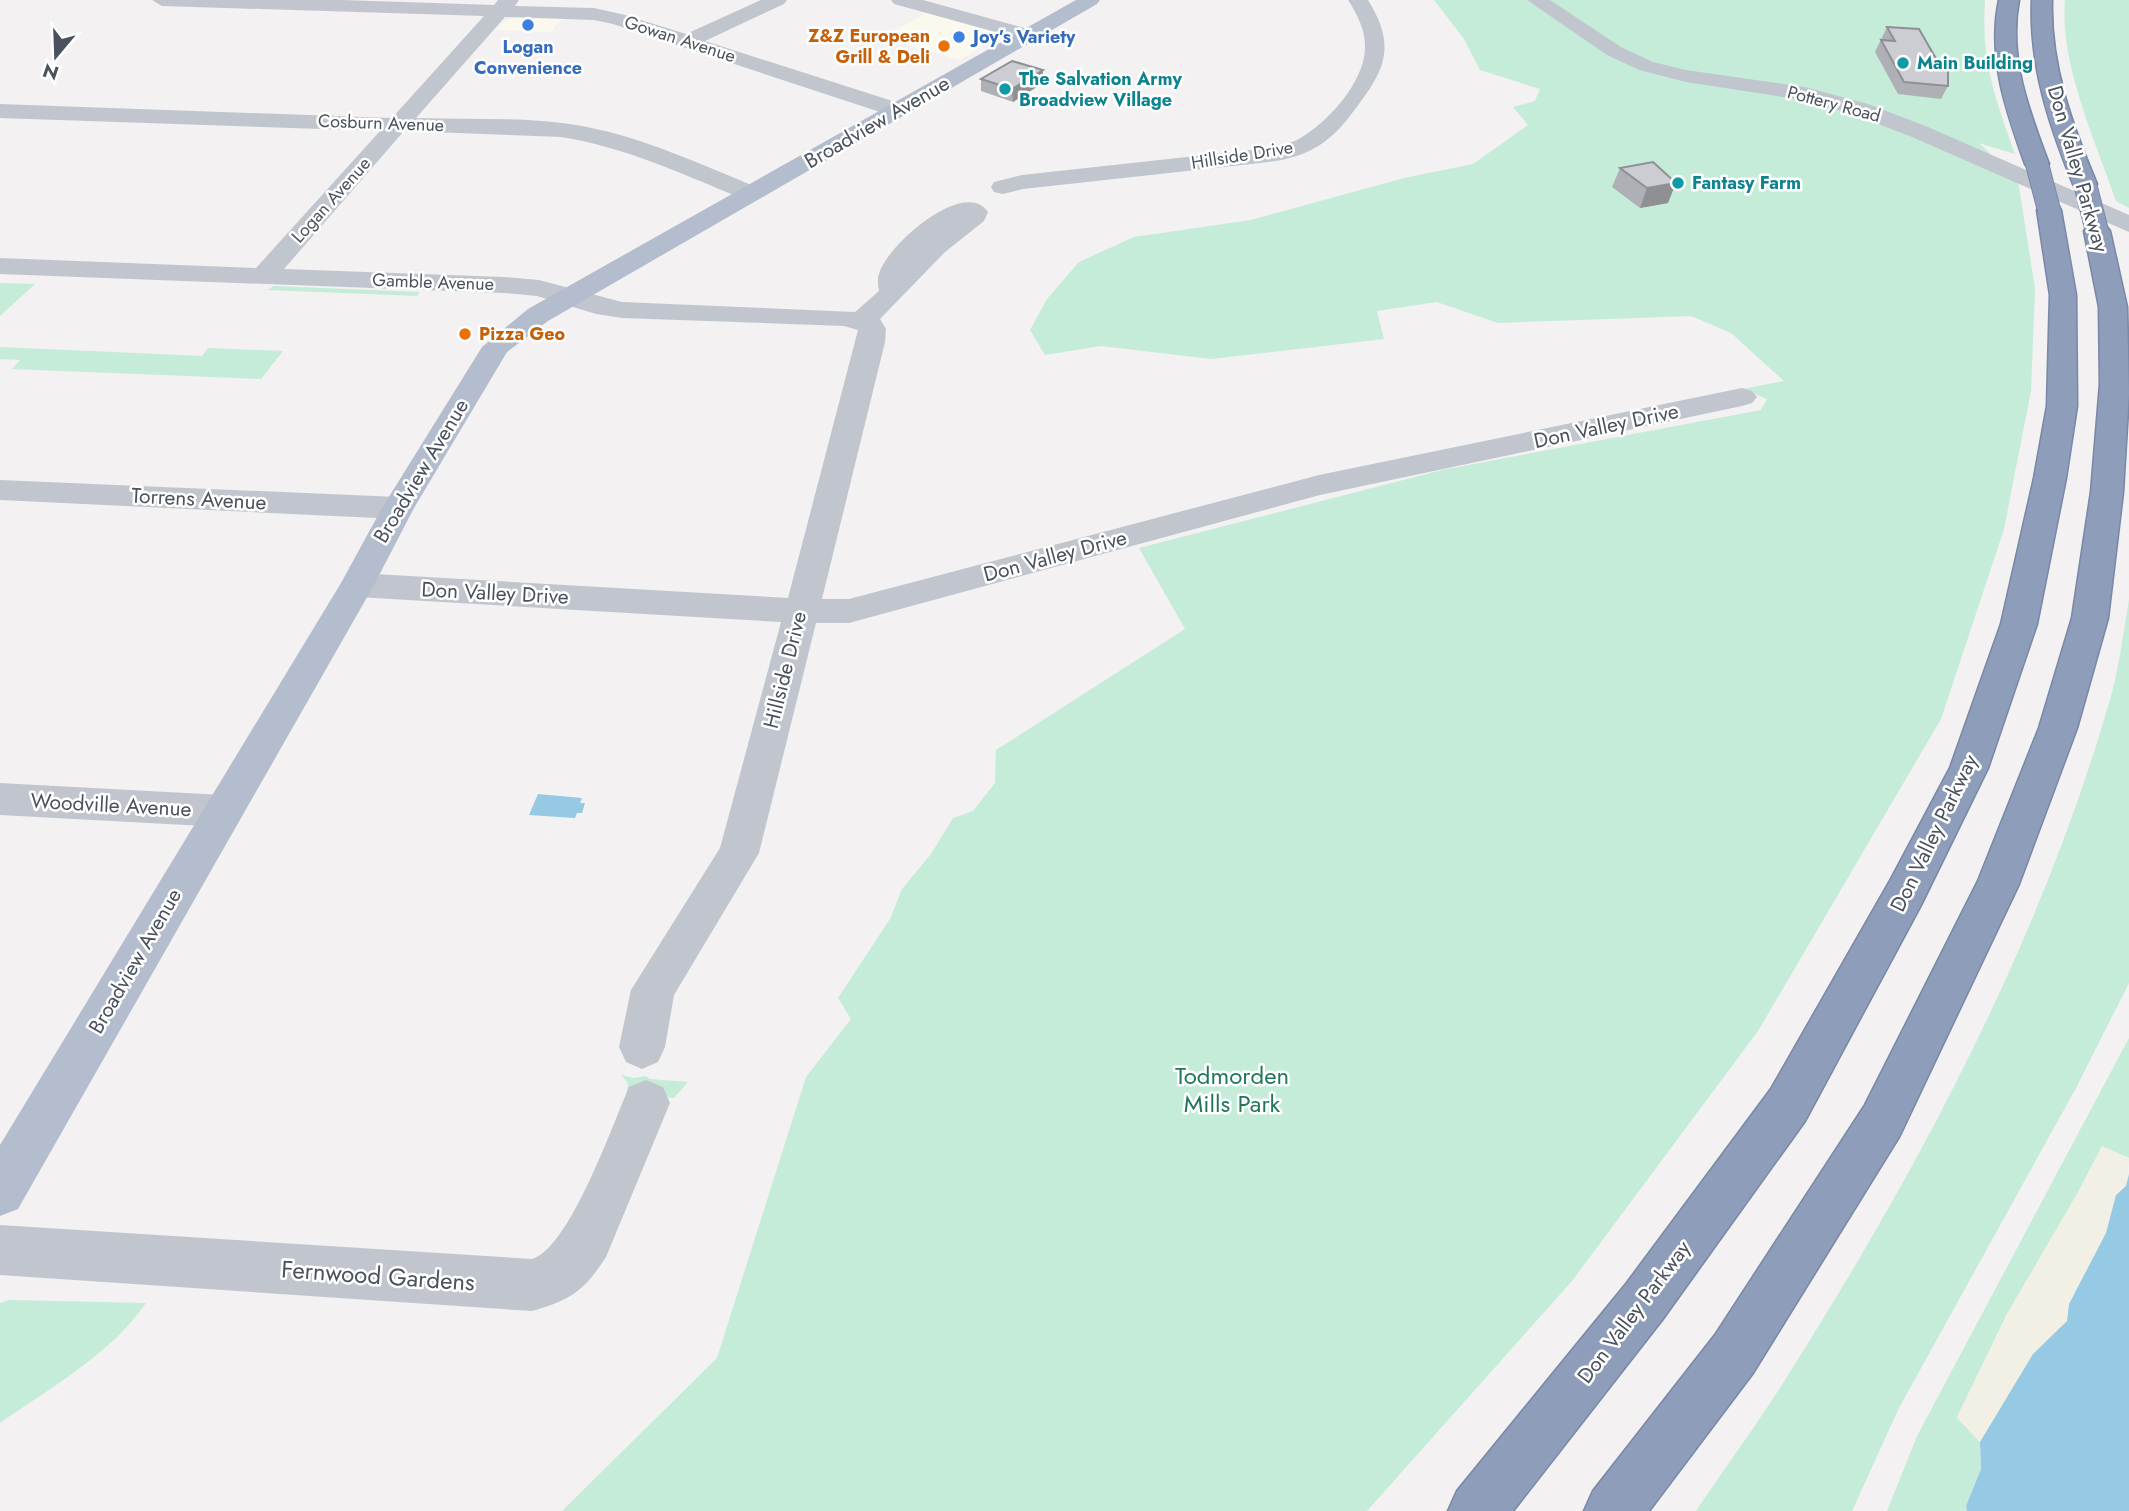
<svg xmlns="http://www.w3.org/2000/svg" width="2129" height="1511" font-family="Jost,sans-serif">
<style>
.commercial{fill:#fbf9ed}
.green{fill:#c5ecd9}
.sand{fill:#f2f0e4}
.water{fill:#96c9e4}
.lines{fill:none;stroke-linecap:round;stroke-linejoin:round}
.highway-casing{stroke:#7988a6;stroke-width:3}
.minor{fill:#c1c6ce;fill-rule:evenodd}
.major{fill:#b4bdcd;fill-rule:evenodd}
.highway{fill:#8e9dba;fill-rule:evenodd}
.highway-bridge-casing{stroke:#7988a6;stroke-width:24;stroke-linecap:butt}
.highway-bridge{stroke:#8e9dba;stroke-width:22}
.wall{fill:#afb0b5}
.shaded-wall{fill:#8e9094}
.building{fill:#cbcdd3;stroke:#8e9094;stroke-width:2}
.shop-dot{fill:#3f7fe0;stroke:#fff;stroke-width:2.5}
.food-dot{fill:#e8710a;stroke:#fff;stroke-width:2.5}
.culture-dot{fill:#0f9aa8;stroke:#fff;stroke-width:2.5}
.labels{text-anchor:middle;stroke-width:5;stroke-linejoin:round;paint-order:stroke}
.far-food-label{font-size:18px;font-weight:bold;fill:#c56008;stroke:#fff;text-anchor:end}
.far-shop-label{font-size:18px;font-weight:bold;fill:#366cbe;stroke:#fff;text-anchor:start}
.far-street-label{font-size:18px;fill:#4b525d;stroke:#fff}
.far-culture-label{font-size:18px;font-weight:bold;fill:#0d838f;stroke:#fff;text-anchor:start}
.street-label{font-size:21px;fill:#4b525d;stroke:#fff}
.near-park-label{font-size:24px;fill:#217859;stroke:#fff}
.near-street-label{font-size:24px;fill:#4b525d;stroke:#fff}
</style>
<rect width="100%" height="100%" fill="#f3f1f1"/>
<path class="commercial" d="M927,13L995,32L1000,35L959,60L901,43L895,46L876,40Z
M518,17L562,18L551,32L496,30L505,21Z"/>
<path class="green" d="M1434,0H1985C1981,61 1995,98 2015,154L1979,143L2018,181L2035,288L2031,391L2004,529L1941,719L1758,1031L1572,1281L1367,1511H562L717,1358L806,1077L851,1019L838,998L890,919L902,889L931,854L953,818L973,811L995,783L996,750L1185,629L1139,548L1442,470L1761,410L1767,399L1743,389L1784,381L1731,333L1691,316L1498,323L1437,302L1377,311L1384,339L1211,359L1101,346L1045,355L1030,330L1047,299L1079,262L1134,237L1251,220L1404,178L1473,164L1528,125L1513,107L1535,101L1540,89L1480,70L1464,39Z
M2065,0H2129V208L2116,201C2096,142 2059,63 2065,0Z
M0,283L35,284L0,316Z
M274,286L420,292L417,296L267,290Z
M0,347L202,356L208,348L283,351L261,379L12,369L20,360L0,359Z
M2129,599V983L2076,1088L1899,1408L1852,1511H1696C1726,1466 1759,1422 1788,1375C1920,1167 2040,941 2109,703C2119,670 2123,634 2129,599Z
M2129,1038V1158L2102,1147L2077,1195L2007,1314L1957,1417L1980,1442L1981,1469L1966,1506L1967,1511H1887L1917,1436Z
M621,1075L634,1078L646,1076L650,1079L688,1082L674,1098L627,1092L628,1083Z
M9,1300L146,1303C110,1355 51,1387 0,1423V1303Z"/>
<path class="sand" d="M2102,1146L2129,1158L2126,1186L2116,1195L2106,1233L2069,1304L2067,1321L2033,1354L1980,1442L1957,1418L2007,1314L2078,1192Z"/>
<path class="water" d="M538,794L582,798L580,803H585L582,813H577L575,818L529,815Z
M2129,1174V1511H1967L1966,1506L1981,1469L1980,1442L2033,1354L2067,1321L2069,1304L2106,1233L2116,1195L2126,1186Z"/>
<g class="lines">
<defs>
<path id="highway" d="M1999,0H2019C2008,57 2029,111 2049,164L2045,169H2029L2025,164C2006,111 1987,57 1999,0Z
M2032,0H2052C2050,65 2072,125 2097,184L2094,189L2085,191L2076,189L2073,184C2049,125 2029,65 2032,0Z
M2049,203L2058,205L2061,210L2076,295L2077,406L2066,478L2037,624L1988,768L1921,905L1805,1121L1662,1320L1513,1511H1448L1457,1491L1626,1284L1771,1089L1891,879L1950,768L2001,624L2034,478L2047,406L2050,295L2037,210L2040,205Z
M2097,223L2106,226L2110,231L2127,307L2129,393L2123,492L2108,618L2077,728L2019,884L1899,1137L1753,1373L1649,1511H1584L1593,1491L1715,1335L1865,1105L1978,881L2039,728L2072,618L2091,492L2100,384L2099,307L2084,231L2088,226Z"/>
</defs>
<use href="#highway" class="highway-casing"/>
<path class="minor" d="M152,0H343L494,5L498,0H519L515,6L594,8L625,15L686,34L761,0H787L784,4L705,41L905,105L908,110L905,115H889L613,24L594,20L505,17L416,118C472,120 532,116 587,127C647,139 702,165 759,188L762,193L759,198L750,200L741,198C682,174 625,147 561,137L404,131L284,269L504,277L539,280L622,302L855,312L879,291C878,285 877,279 879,274C886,246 964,177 988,212L984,221L945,252L880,319L886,329L885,342L822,599H849L1319,475L1742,388L1752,391L1757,397L1752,403L1742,406L1320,495L849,623H816L759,853L674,995L665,1047L658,1062L642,1069L626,1062L619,1047L631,990L720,848L781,622L357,597L345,593L340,585L345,577L357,573L788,598L858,330L844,326L622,318L596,314L537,296L504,293L0,274V258L256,268L380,131L0,118V104L392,118L484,16L162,6Z
M891,0H923L1035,31L1038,35L1035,39L1028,41L894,4Z
M1348,0H1368C1396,45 1386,69 1356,108C1344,124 1331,140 1313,149C1297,158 1278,161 1260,163L1023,189L1003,194L994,192L991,187L994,182L1022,175L1260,149C1273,147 1285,145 1297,140C1327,124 1366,81 1365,46C1365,29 1357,14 1348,0Z
M1527,0H1550L1621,47L1653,62L1686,70L1805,87L1868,104L1928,127L2129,215V232L1912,137L1852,114L1803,100L1686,82L1639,70L1607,55Z
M0,480L398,497L409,500L414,508L409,516L398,519L0,500Z
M0,783L223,795L237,799L243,811L237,823L223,827L0,815Z
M646,1080L663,1087L670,1103L606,1257C584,1291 571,1300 532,1311L0,1275V1225L532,1259C569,1249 613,1124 629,1087Z"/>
<path class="major" d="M1076,0H1100L1097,4L548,321L507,352L414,508L374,585L18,1209L0,1216V1145L341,583L382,508L482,347L528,309Z"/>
<use href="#highway" class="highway"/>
<defs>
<path id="highway-bridge" d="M2037,164L2049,210
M2085,184L2097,231"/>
</defs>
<use href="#highway-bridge" class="highway-bridge-casing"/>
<use href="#highway-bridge" class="highway-bridge"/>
</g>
<path class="wall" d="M1887,27L1948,86L1941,99L1898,94L1875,52Z
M981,79L1043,83L1013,102L981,91Z
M1620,168L1668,203L1640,208L1612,187Z"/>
<path class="shaded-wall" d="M1043,70V83L1013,102L1012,89Z
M1676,183L1668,203L1640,208L1647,188Z"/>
<path class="building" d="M1887,27L1919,29L1938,62L1948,63V86L1904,82L1881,40L1895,41Z
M1012,61L1043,70L1012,89L981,79Z
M1653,162L1676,183L1647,188L1620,168Z"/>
<g class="shop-dot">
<circle cx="528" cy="25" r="7"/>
<circle cx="959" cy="37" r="7"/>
</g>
<g class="food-dot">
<circle cx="944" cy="46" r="7"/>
<circle cx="465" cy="334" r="7"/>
</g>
<g class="culture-dot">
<circle cx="1903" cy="63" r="7"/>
<circle cx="1005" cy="89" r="7"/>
<circle cx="1678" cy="183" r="7"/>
</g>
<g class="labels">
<g class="far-food-label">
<text x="930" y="42">Z&amp;Z European<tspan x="930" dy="21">Grill &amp; Deli</tspan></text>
<text x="479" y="340" text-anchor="start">Pizza Geo</text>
</g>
<g class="far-shop-label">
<text x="973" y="43">Joy’s Variety</text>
<text x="528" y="53" text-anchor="middle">Logan<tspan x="528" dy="21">Convenience</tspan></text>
</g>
<g class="far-street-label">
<text transform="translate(680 39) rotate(18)" y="6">Gowan Avenue</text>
<text transform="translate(1834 104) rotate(15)" y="6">Pottery Road</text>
<text transform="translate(381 123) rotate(2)" y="6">Cosburn Avenue</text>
<text transform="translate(1242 155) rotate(-9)" y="6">Hillside Drive</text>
<text transform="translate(331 200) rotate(-48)" y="6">Logan Avenue</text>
<text transform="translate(433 282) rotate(2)" y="6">Gamble Avenue</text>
</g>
<g class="far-culture-label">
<text x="1917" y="69">Main Building</text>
<text x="1019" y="85">The Salvation Army<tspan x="1019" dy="21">Broadview Village</tspan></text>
<text x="1692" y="189">Fantasy Farm</text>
</g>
<g class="street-label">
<text transform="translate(877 122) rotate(-30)" y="7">Broadview Avenue</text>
<text transform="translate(2078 169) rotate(74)" y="7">Don Valley Parkway</text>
<text transform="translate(1606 426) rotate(-12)" y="7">Don Valley Drive</text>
<text transform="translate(421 471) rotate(-59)" y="7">Broadview Avenue</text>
<text transform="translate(199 499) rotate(3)" y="7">Torrens Avenue</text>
<text transform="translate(1055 556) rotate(-15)" y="7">Don Valley Drive</text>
<text transform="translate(495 593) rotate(3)" y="7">Don Valley Drive</text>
<text transform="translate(785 670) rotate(-76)" y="7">Hillside Drive</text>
<text transform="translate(111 805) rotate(3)" y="7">Woodville Avenue</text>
<text transform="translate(1934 833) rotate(-64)" y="7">Don Valley Parkway</text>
<text transform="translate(135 961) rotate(-60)" y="7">Broadview Avenue</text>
<text transform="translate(1634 1312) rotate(-53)" y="7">Don Valley Parkway</text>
</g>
<g class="near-park-label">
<text x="1232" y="1084">Todmorden<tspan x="1232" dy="28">Mills Park</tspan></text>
</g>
<g class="near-street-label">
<text transform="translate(378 1276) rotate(4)" y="8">Fernwood Gardens</text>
</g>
</g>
<g transform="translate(56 56) rotate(199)" stroke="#ffffff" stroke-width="5" paint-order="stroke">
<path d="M0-5L12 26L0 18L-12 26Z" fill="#4b525d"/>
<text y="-10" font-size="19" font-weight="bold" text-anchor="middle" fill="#4b525d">N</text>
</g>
</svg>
